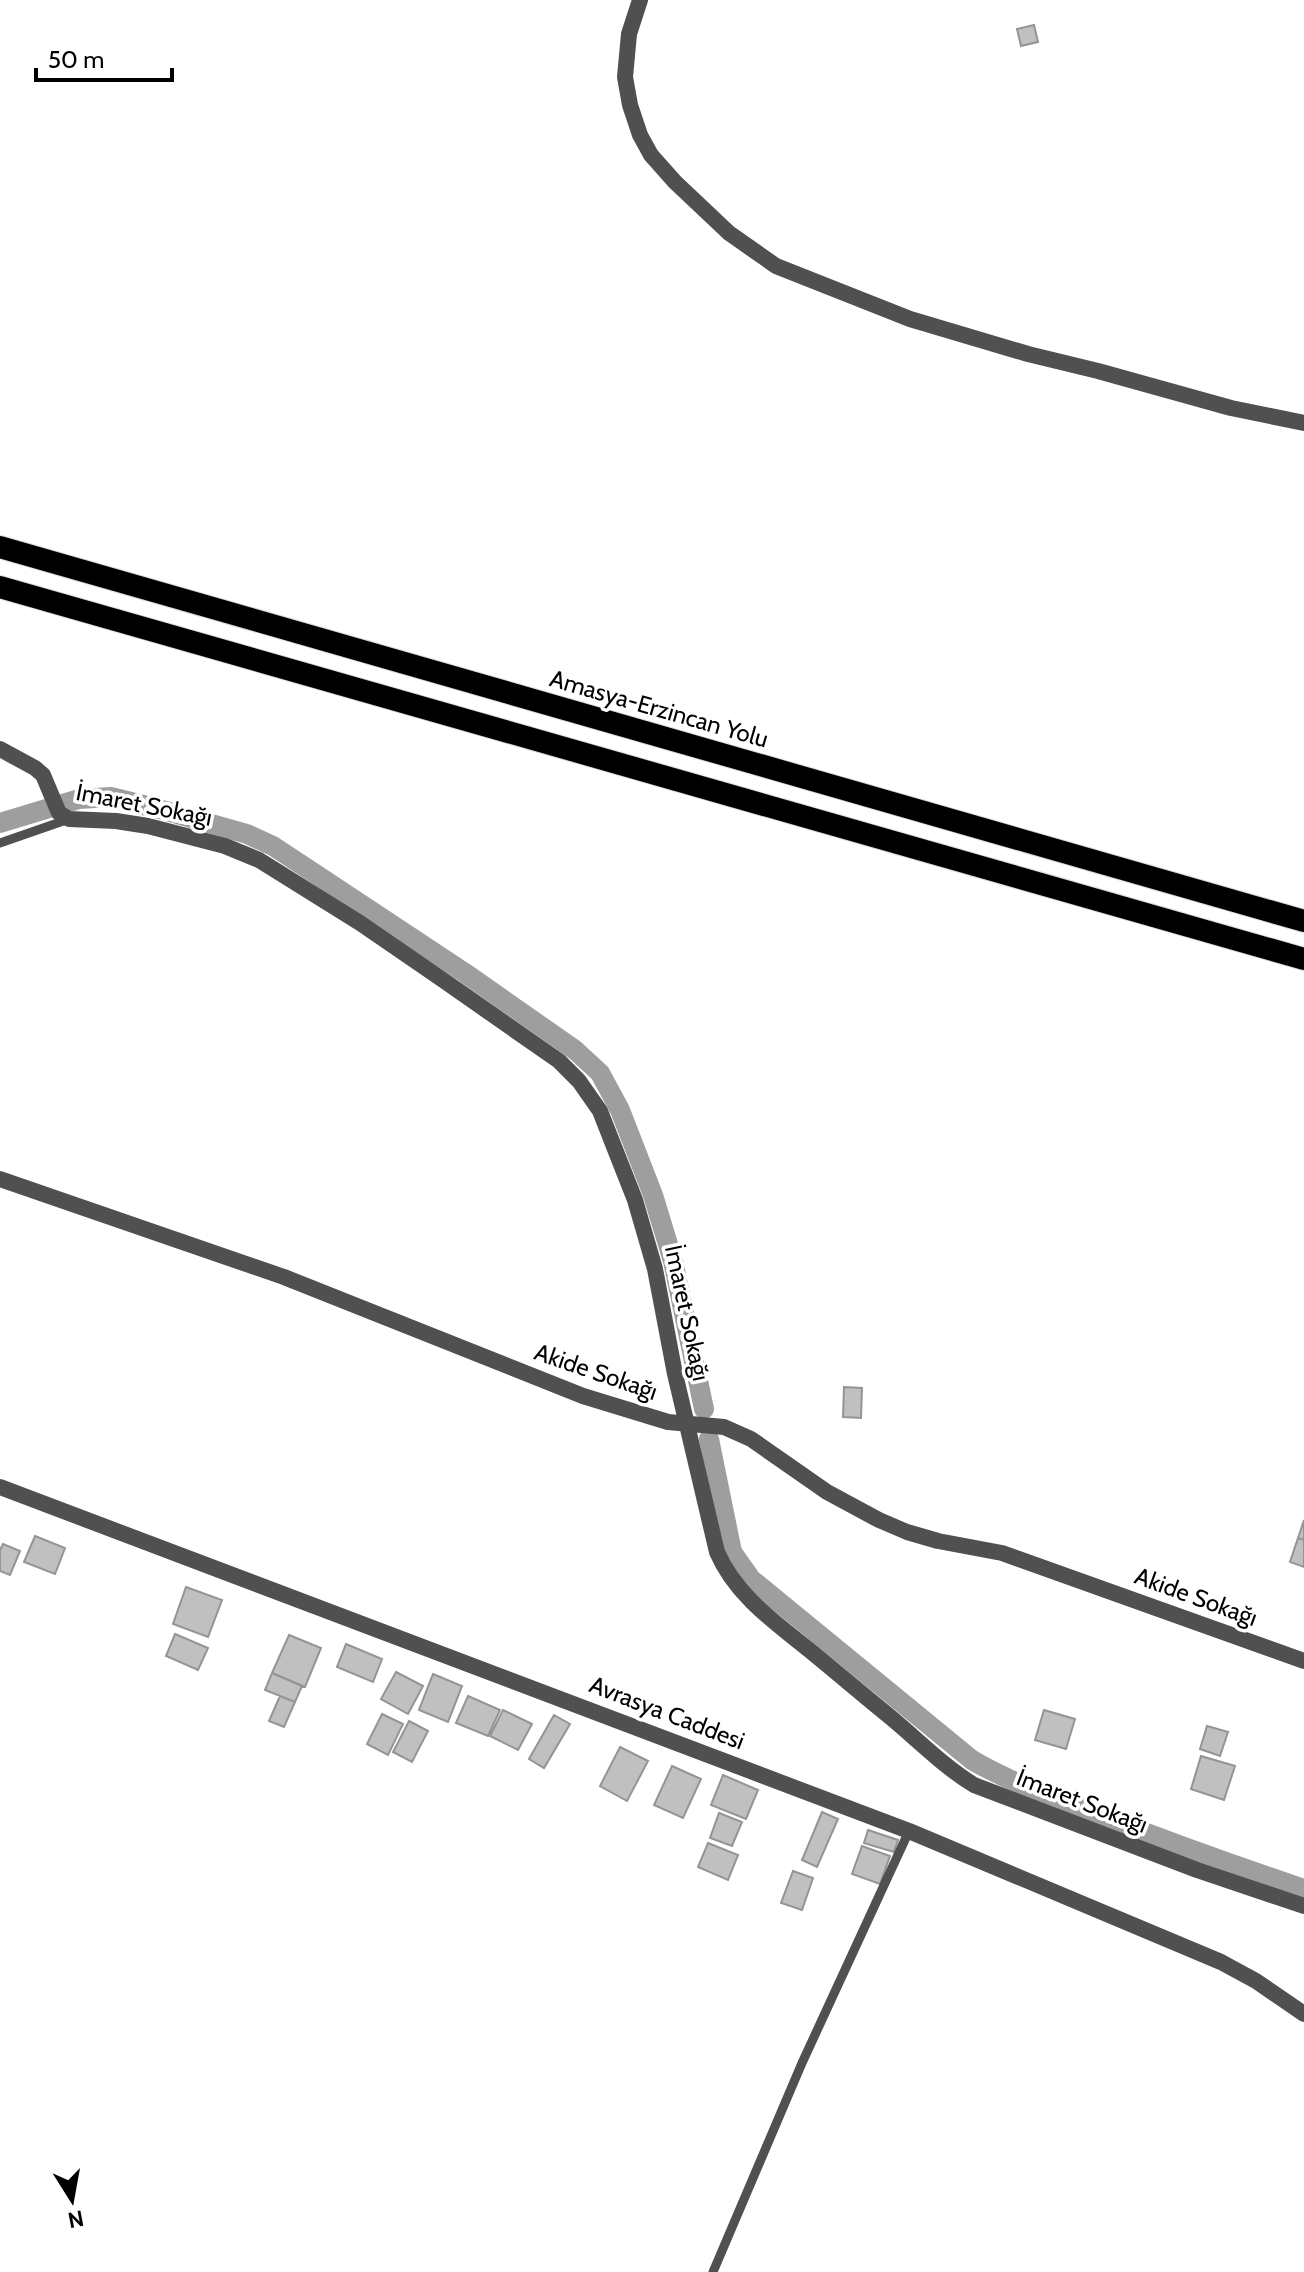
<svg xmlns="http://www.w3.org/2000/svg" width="1304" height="2272" font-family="Cabin,sans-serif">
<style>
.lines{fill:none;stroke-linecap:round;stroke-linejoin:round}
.canal{stroke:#9e9e9e;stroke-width:20}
.building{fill:#c0c0c0;stroke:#949494;stroke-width:2}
.trunk-casing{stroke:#dbdbdb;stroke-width:24}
.service{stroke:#505050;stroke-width:9}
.minor{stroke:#505050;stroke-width:16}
.tertiary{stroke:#505050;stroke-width:16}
.trunk{stroke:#000;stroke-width:22}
.labels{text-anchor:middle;stroke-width:7;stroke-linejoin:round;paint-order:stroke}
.street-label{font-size:24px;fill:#000;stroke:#fff}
</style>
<rect width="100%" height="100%" fill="#fff"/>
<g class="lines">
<path class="canal" d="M0,823L79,799L111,797L159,809L247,834L273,846L320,877L465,973L575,1050L600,1073L620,1110L653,1195L673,1261L704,1409
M709,1439L732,1552L751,1579L972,1760C1013,1784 1058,1799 1102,1816C1169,1842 1236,1866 1304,1889"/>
</g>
<path class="building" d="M1034,25L1038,42L1021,46L1017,29Z
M844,1387L862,1388L861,1418L843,1417Z
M1304,1520V1540L1298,1538Z
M35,1536L65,1548L55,1574L24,1562Z
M1298,1538L1304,1540V1567L1290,1562Z
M3,1544L20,1551L10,1575L0,1571V1550Z
M186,1587L222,1600L208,1637L173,1624Z
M175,1634L208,1648L198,1670L166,1656Z
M289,1635L321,1648L305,1687L272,1673Z
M346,1644L382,1659L373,1682L337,1667Z
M396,1672L423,1686L408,1714L381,1699Z
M272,1673L302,1686L295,1702L265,1690Z
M433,1674L462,1686L448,1722L419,1710Z
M280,1696L295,1702L284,1727L269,1721Z
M468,1696L500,1710L488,1736L456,1723Z
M503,1710L532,1724L518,1750L490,1736Z
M1044,1710L1075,1719L1066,1749L1035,1740Z
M382,1714L403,1724L388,1755L367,1744Z
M554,1715L570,1724L544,1768L529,1759Z
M409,1721L428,1731L412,1762L393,1752Z
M1207,1726L1228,1732L1220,1756L1200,1749Z
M620,1747L648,1761L627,1801L600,1786Z
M1201,1756L1235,1766L1224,1800L1191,1789Z
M672,1766L701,1779L683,1818L654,1805Z
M723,1775L758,1790L746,1819L711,1805Z
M822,1812L838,1819L817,1867L802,1860Z
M719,1813L742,1822L732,1846L710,1838Z
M868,1830L898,1840L894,1852L864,1843Z
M708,1843L738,1855L728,1880L698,1867Z
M862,1846L890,1856L880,1884L852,1874Z
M793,1871L813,1878L802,1910L781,1903Z"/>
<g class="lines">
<defs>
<path id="trunk" d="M0,547L1304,921
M0,587L1304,959"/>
</defs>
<use href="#trunk" class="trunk-casing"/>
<path class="service" d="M0,843L69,819
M713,2272L802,2063L909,1831"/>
<path class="minor" d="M640,0L629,34L625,77L630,105L640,135L651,155L675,182L729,233L776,266L910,319L1028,354L1098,371L1231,408L1304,423
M0,749L35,768L43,775L59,813L69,819L116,821L148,826L225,846L259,860L360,923L443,980L559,1061L579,1081L600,1111L635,1200L655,1269L675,1374L717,1552C735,1594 773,1621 808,1649C835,1671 862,1694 889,1716C917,1739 943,1766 974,1785L1197,1870L1304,1906
M0,1179L284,1277L583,1396L668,1422L724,1427L751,1439L827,1492L879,1520L907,1532L938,1541L1002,1553L1304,1661"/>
<path class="tertiary" d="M0,1487L909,1831L1221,1962L1256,1981L1304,2014"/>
<use href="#trunk" class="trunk"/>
</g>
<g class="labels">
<g class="street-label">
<text transform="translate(659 709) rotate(16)" y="8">Amasya-Erzincan Yolu</text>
<text transform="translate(144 805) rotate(11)" y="8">İmaret Sokağı</text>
<text transform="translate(687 1313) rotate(78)" y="8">İmaret Sokağı</text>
<text transform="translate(596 1372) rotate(19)" y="8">Akide Sokağı</text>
<text transform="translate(1196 1597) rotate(20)" y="8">Akide Sokağı</text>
<text transform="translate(667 1713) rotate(21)" y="8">Avrasya Caddesi</text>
<text transform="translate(1082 1801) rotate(21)" y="8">İmaret Sokağı</text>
</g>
</g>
<g transform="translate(72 2200) rotate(169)" stroke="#ffffff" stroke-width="6" paint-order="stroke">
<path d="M0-6L14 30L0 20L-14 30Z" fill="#000000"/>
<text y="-12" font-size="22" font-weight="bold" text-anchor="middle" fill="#000000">N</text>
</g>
<path d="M36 68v12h136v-12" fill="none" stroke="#000000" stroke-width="4"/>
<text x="48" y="68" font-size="24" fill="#000000" stroke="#ffffff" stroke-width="6" paint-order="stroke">50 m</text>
</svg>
